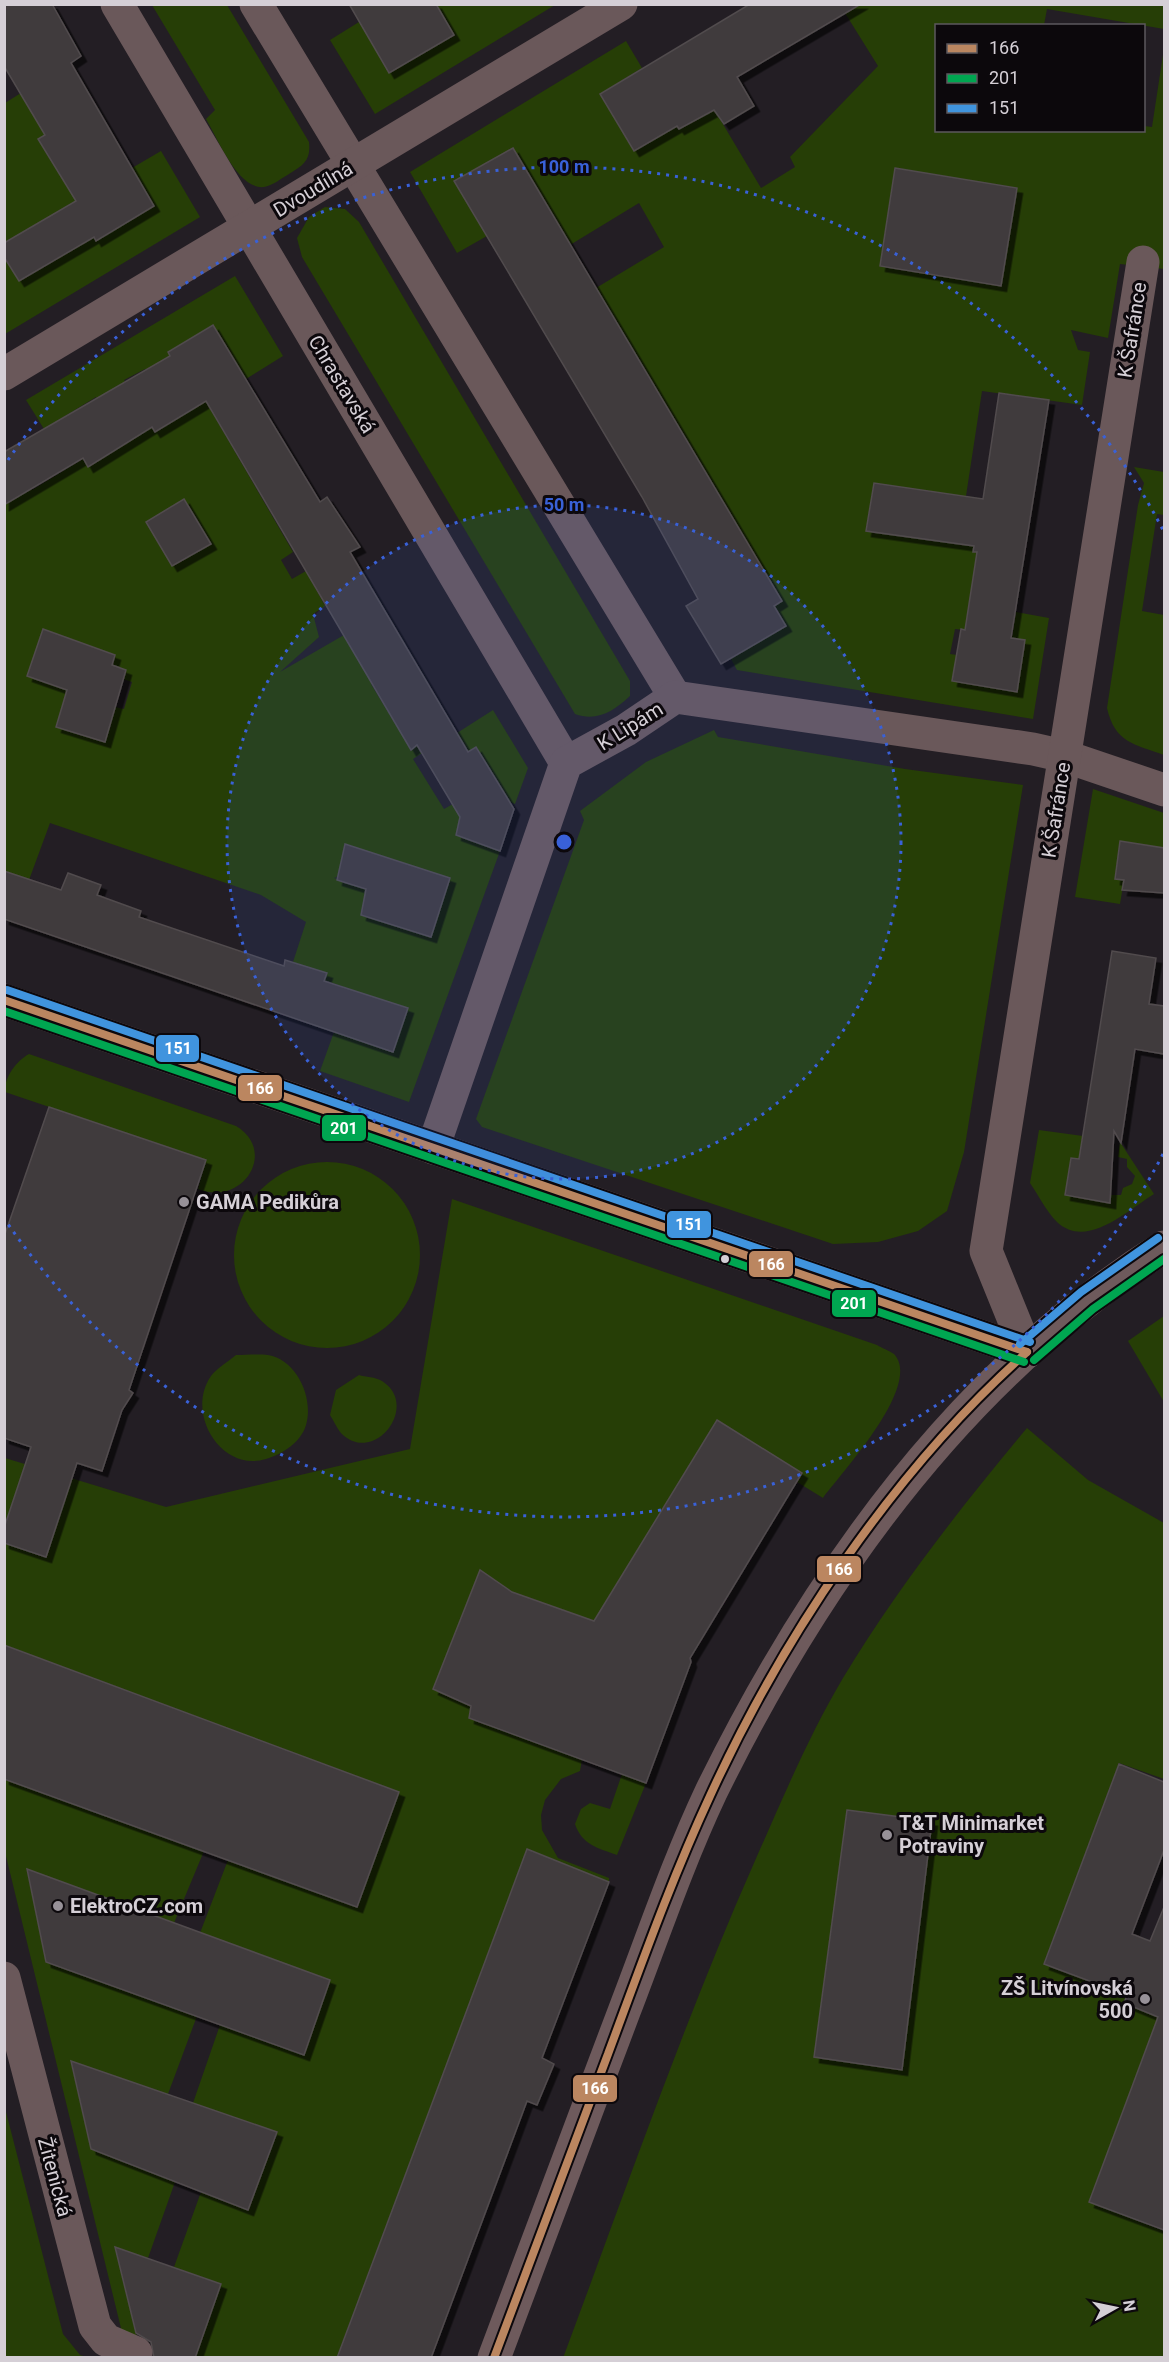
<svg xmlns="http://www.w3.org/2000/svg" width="1169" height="2362" viewBox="0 0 1169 2362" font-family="Roboto,sans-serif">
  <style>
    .green { fill: #263e06; fill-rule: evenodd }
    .building { fill: #403b3e; stroke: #514b4d; stroke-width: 1.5; filter: url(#shadow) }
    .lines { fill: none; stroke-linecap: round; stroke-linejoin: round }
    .street { stroke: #6a585a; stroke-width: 33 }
    .secondary { stroke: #6e5a5c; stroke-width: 33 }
    .bus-1-casing { stroke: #0c080c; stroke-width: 12 }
    .bus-2-casing { stroke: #0c080c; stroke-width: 12 }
    .bus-3-casing { stroke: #0c080c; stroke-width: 12 }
    .bus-1 { stroke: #bb8660; stroke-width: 8 }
    .bus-2 { stroke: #00a651; stroke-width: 8 }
    .bus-3 { stroke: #4094de; stroke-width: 8 }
    .ring { fill: none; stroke: #3961d8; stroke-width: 3; stroke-dasharray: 3 6 }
    .poi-dot { fill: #979198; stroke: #0c080c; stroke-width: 2 }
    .bus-dot { fill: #d5cfd6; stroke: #0c080c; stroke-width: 2 }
    .labels { text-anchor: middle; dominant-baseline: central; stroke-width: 6; stroke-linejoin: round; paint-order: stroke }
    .street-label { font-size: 20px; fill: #d5cfd6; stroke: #0c080c }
    .poi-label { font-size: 20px; font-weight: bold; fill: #d5cfd6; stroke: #0c080c; text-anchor: start }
    .centre { fill: #3961d8; stroke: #0c080c; stroke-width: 3 }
    .ring-label { font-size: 18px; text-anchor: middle; font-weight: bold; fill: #3961d8; stroke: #0c080c; stroke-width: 6; stroke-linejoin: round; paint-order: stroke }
    .line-badge { stroke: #0c080c; stroke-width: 2 }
    .badge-label { font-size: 16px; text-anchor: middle; font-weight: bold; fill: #fff }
  </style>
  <defs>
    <filter id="shadow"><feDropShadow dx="5.5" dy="5.5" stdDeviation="0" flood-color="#0009"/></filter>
  </defs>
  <rect width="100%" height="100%" fill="#231e24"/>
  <g class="green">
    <path d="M152,5H227L309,142C311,160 304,165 289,174C282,178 272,186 264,187C238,190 218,139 206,119L215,110Z"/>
    <polygon points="436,5 555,5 375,114 330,40 359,22 390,73 454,35"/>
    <path d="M840,5H1164V29L1047,9L1044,25L936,26V130H1144V126L1152,127L1164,48V269L1120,264L1108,338L1071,330L1078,350L1090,352L1082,405L982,391L966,496L983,499L974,551L983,553L965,630L955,629L950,654L957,655L1025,640L1012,638L1016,612L1049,618L1033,719L737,670L731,659L786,626L775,606L782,601L596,288L664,247L639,203L570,245L513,148L455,181L487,236L457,253L410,172L626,41L642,68L600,94L680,129L694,121L685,106L705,94L761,188L795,167L790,157L878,66ZM895,168L1017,189L1001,286L881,266Z"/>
    <polygon points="21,93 91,209 81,216 96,241 132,168 161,151 200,217 5,334 4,257 19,281 40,268 5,243 5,103"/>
    <path d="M325,207L345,209L359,222L630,681V696C614,711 597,722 575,714L302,257L297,238L309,217Z"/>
    <path d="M235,276L283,356L246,379L194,381L293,552L281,560L292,579L306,571L325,606L313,614L319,637L280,672L344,635L377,679L371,684L410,748L417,745L422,753L413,759L444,809L453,804L500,851L409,1102L320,1071L334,1032L393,1052L407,1009L324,980L326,973L293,962L306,922L261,895L50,823L29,880L5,871V505L16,498L27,484L32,490L83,459L88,466L114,426L96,397L44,429L26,400ZM145,369L174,420L156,432L124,380ZM43,629L115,655L113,665L126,670L123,679L132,682L124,709L115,707L56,727L67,690L28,676ZM347,847L450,878L431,937L361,915L375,892L334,878L337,877Z"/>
    <path d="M1134,467L1164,472V515L1157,514L1142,611L1164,615V755C1134,744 1115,743 1107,708L1138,505L1144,483Z"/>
    <polygon points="493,710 528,768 515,804 495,797 496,780 477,748 468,752 457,733"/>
    <polygon points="714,730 718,737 905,769 1023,785 964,1152 947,1211 918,1231 878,1242 833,1244 482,1127 476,1119 584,820 580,811 646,762"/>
    <polygon points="1093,789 1164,813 1164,848 1120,841 1115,879 1124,880 1120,904 1075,897"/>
    <path d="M29,1054L236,1126C278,1151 243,1207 198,1189L206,1160L5,1092C4,1078 16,1061 29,1054Z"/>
    <path d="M1039,1130L1083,1136L1079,1159L1071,1158L1065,1195L1110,1203V1195H1121L1123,1188L1132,1184L1135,1176L1127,1167V1159L1118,1157L1120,1142L1154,1194C1128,1210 1087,1250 1057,1222C1046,1211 1039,1196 1030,1183Z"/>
    <circle cx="327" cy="1255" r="93"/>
    <path d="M452,1199L877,1345C882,1348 890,1351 894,1354C923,1385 842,1472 823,1498L797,1482L802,1473L717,1421L594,1621L512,1592L480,1571L434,1689L471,1706L469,1718L582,1759L580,1771L561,1779L545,1800L541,1815L542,1830L558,1858L609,1878V1882L527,1849L337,2357H195L221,2284L174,2267L201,2192L248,2210L267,2157L193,2103L220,2025L303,2055L330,1980L200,1933L228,1860L357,1907L399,1792L5,1645V1543L46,1558L63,1504L5,1528V1458L166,1507L410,1449Z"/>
    <polygon points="1164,1316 1164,1402 1128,1341"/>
    <path d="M236,1355C246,1355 258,1354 268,1355C297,1360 314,1398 306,1425C301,1442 283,1454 266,1459C221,1473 185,1413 211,1376C217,1368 229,1361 236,1355Z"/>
    <path d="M359,1375C365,1377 376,1377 382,1381C420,1405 376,1464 343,1435C338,1431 334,1421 330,1415L336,1390Z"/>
    <path d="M1027,1428L1088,1480L1164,1523V1779L1119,1763L1044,1963L1126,1996L1124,2003L1161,2009L1089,2202L1164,2231V2357L563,2358C625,2192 683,2024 754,1863C782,1800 808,1737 843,1678C896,1590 961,1507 1027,1428ZM847,1810L932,1821L901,2070L814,2057Z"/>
    <path d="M622,1774L646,1783L617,1855C598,1848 582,1845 575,1824L581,1809L590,1803L610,1809Z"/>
    <polygon points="4,1779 204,1851 174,1923 27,1870 46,1962 197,2016 168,2094 71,2062 91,2149 175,2182 148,2258 115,2248 142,2357 128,2357 5,1852"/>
    <polygon points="5,2108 63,2334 80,2355 87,2357 5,2357"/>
  </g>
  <g class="building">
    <polygon points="4,4 52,4 81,56 71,63 154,206 96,241 94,237 19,281 4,257 4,243 76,201 38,139 45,135 4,66"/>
    <polygon points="349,4 436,4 454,35 389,73"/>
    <polygon points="750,4 861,4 737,77 754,106 724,124 714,110 679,129 677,126 634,151 600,94"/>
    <polygon points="513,148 782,601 774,606 786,626 721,664 686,606 698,599 642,497 454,181"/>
    <polygon points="895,168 1017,188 1001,286 880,266"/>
    <polygon points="213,325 320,502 327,497 360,547 350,552 468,752 476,747 514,809 500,851 456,835 460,817 417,745 411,750 206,401 155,432 152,427 88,467 83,458 4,505 4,452 170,356 168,352"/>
    <polygon points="999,393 1049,400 1011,638 1025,640 1017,692 952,681 961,629 965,630 977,552 973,552 974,546 866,531 874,483 983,499"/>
    <polygon points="184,499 211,544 172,566 146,522"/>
    <polygon points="43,629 115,655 112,665 126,670 105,742 56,727 67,690 27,676"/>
    <polygon points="1120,841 1164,848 1164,893 1122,890 1124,880 1115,879"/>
    <polygon points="345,844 450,878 431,937 361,915 366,889 337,880"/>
    <polygon points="4,871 61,890 68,873 101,885 97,895 141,911 139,917 284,966 285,960 327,973 324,981 408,1008 393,1052 4,919"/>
    <polygon points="1112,951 1156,958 1149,1004 1164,1006 1164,1054 1135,1049 1121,1143 1114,1131 1110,1203 1065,1195 1071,1158 1079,1159"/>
    <polygon points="49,1107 206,1160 129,1390 133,1393 122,1410 102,1471 77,1463 46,1557 4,1543 4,1528 31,1447 4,1438 4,1237"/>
    <polygon points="717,1420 802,1473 690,1658 691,1662 646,1783 469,1718 471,1706 433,1689 480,1570 512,1592 594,1621"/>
    <polygon points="4,1645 399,1792 357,1907 4,1779"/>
    <polygon points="1119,1764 1164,1782 1164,1850 1132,1934 1150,1941 1164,1907 1164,2230 1089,2202 1158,2017 1124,2003 1127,1995 1044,1964"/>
    <polygon points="847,1810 932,1821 902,2070 814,2057"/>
    <polygon points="527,1849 609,1882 542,2058 554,2064 537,2105 527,2101 431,2358 337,2358"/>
    <polygon points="27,1869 330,1980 304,2055 46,1962"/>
    <polygon points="71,2061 277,2132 248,2210 91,2149"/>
    <polygon points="115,2247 221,2284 195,2358 154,2358 151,2342 136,2333"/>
  </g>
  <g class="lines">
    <g class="street">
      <polyline points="117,4 566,763"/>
      <polyline points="256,4 675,697"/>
      <polyline points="4,374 621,4"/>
      <polyline points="433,1148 566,763 626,730 675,697 1033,749 1064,756 1164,790"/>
      <polyline points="1027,1352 986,1251 1143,262"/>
      <polyline points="4,1978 95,2326 106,2340 136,2353"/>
    </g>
    <g class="secondary">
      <polyline points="4,1000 1027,1352"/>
      <path d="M494,2358C538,2241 581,2125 625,2009C653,1936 678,1862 711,1792C816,1578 960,1375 1164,1247"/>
    </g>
    <defs>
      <g id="bus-1">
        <polyline points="4,1000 1027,1352"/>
        <path d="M494,2358C532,2256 570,2155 608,2054C640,1968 671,1880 710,1796C783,1636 895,1469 1027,1352"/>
      </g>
      <g id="bus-2">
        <polyline points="4,1011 1024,1362"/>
        <polyline points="1034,1360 1093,1309 1164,1259"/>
      </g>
      <g id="bus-3">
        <polyline points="7,990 1030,1342"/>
        <polyline points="1020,1344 1081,1292 1158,1238"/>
      </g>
    </defs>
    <use href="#bus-1" class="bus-1-casing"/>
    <use href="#bus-2" class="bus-2-casing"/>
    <use href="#bus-3" class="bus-3-casing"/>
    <use href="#bus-1" class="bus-1"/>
    <use href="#bus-2" class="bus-2"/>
    <use href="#bus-3" class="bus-3"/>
  </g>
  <circle cx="564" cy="842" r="337" fill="#3961d8" fill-opacity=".12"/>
  <g class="ring">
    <circle cx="564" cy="842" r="337"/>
    <path d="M1163 1154A675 675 0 0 1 8 1224M8 460A675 675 0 0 1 1163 530"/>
  </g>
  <g class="poi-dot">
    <circle cx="184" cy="1202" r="6"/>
    <circle cx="887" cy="1835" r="6"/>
    <circle cx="58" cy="1906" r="6"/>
    <circle cx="1145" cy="1999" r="6"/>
  </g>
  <circle class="bus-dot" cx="725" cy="1259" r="5"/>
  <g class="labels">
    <g class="street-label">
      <text transform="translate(313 189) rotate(-31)">Dvoudílná</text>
      <text transform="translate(1132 330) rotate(-81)">K Šafránce</text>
      <text transform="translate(342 384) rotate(59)">Chrastavská</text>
      <text transform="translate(630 726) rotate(-32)">K Lipám</text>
      <text transform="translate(1056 810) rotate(-81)">K Šafránce</text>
      <text transform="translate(55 2177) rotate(75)">Žitenická</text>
    </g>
    <g class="poi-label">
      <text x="196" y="1202">GAMA Pedikůra</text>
      <text x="899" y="1823">T&amp;T Minimarket<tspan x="899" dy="23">Potraviny</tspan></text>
      <text x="70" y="1906">ElektroCZ.com</text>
      <text x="1133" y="1988" text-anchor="end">ZŠ Litvínovská<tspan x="1133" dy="23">500</tspan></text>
    </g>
  </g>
  <circle cx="564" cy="842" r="9" class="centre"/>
  <g class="ring-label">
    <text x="564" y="173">100 m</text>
    <text x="564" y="511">50 m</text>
  </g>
  <g class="line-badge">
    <rect x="155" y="1034" width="45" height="29" rx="6" fill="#4094de"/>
    <rect x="237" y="1074" width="46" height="28" rx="6" fill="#bb8660"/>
    <rect x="321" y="1114" width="46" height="28" rx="6" fill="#00a651"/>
    <rect x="666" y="1210" width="46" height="29" rx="6" fill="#4094de"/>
    <rect x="748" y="1250" width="46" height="28" rx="6" fill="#bb8660"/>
    <rect x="831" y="1289" width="46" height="29" rx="6" fill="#00a651"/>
    <rect x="816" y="1555" width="46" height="28" rx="6" fill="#bb8660"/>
    <rect x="572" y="2074" width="46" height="29" rx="6" fill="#bb8660"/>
  </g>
  <g class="badge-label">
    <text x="178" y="1054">151</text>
    <text x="260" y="1094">166</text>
    <text x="344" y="1134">201</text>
    <text x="689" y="1230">151</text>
    <text x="771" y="1270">166</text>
    <text x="854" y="1309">201</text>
    <text x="839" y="1575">166</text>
    <text x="595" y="2094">166</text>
  </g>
  <rect width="1169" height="2362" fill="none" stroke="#d5cfd6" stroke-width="12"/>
  <rect x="935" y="24" width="210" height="108" fill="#0c080c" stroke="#5c585d" stroke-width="1.5"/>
  <rect x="947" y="44" width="30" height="9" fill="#bb8660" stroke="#5c585d" stroke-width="1.5"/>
  <text x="989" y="54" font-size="18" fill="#d5cfd6">166</text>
  <rect x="947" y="74" width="30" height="9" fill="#00a651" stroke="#5c585d" stroke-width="1.5"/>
  <text x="989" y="84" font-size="18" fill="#d5cfd6">201</text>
  <rect x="947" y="104" width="30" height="9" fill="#4094de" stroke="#5c585d" stroke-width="1.5"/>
  <text x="989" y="114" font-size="18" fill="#d5cfd6">151</text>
  <g transform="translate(1115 2308) rotate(81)" stroke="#0c080c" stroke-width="4.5" paint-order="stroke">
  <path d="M0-4.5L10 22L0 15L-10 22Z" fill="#d5cfd6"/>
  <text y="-9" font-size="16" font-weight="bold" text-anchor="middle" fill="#d5cfd6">N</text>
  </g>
</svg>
